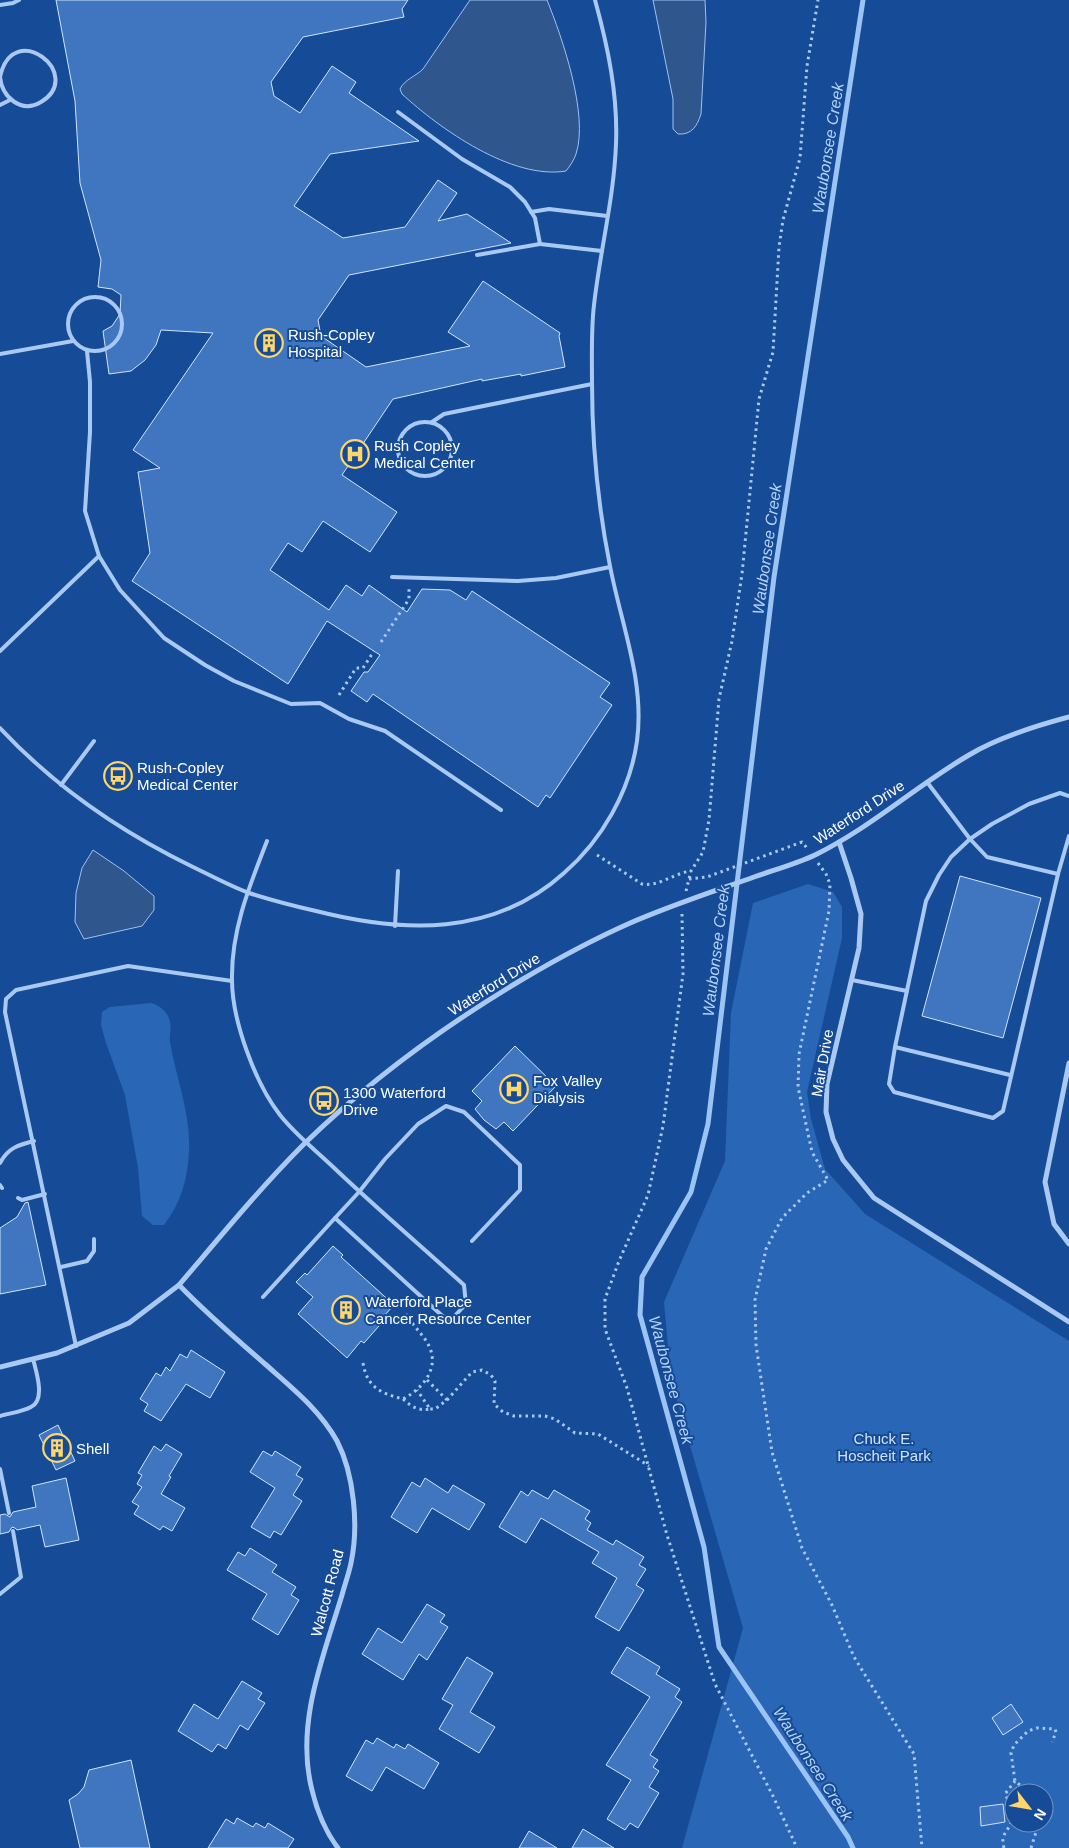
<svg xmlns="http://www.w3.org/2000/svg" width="1069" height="1848" viewBox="0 0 1069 1848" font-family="Helvetica,sans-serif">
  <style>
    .green { fill: #2a66b6; fill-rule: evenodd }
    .water { fill: #2f578e; stroke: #9bc3f4 }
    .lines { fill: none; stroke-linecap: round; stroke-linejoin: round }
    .stream { stroke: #9bc3f4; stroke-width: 5 }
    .building { fill: #3f76bf; stroke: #d0e3fc }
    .path { stroke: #a9c9f2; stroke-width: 3; stroke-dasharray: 2.5 4; stroke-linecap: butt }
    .service { stroke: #a9c9f2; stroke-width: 4 }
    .minor { stroke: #a9c9f2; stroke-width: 5 }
    .labels { text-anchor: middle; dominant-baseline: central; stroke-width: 4; stroke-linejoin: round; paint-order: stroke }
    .poi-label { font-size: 15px; fill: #fff; stroke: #164c97; text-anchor: start }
    .street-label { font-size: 15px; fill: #fff; stroke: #164c97 }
    .park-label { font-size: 15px; fill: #d0e3fc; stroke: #164c97 }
    .water-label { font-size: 16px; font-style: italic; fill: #b5d3f8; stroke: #164c97 }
  </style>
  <rect width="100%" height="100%" fill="#164c97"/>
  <g class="green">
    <path d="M808,884L833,892L842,907V938L807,1092L811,1119L825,1169L865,1214L1069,1341V1848H682L743,1628L671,1380L664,1302L725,1161L731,1013L753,903ZM1014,1793H1044V1823H1014Z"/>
    <path d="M151,1003C158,1005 164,1009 168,1016C173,1026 169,1033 170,1042C176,1078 191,1114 189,1151C188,1178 181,1203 164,1225H153L142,1216L138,1168L125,1095L106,1043L101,1025L102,1012L110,1007Z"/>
  </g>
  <g class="water">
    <path d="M470,0H547C562,37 589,115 576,154C574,160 570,166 566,171C512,180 440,129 402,94L400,89C404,80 416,76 423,69Z"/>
    <path d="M653,0H705L706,22L701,114C697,126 692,135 678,134L673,129V99Z"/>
    <polygon points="93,850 124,871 154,896 154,910 142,926 84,939 75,922 76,893 82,868"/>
  </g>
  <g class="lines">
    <polyline class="stream" points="853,1848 848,1837 719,1647 704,1547 640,1315 642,1277 691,1192 708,1124 774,577 863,0"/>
  </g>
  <g class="building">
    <polygon points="56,0 408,0 402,9 404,17 303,37 271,82 274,96 300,113 332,66 356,82 349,93 419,141 330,154 294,206 343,238 405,227 438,180 457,193 438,221 467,214 511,243 349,275 318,320 321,336 366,367 470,346 448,332 483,281 560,333 559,336 565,367 521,376 521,374 482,381 482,379 393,399 342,475 397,512 370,552 323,521 302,552 288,543 270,570 329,610 346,585 362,596 369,585 407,612 422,589 450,590 466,600 472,591 610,683 600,697 612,705 550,798 546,795 538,807 373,694 367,702 351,691 364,672 368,672 380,655 327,621 288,684 132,581 150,553 138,472 160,468 133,450 213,333 161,330 156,345 145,360 131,371 109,374 103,331 112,326 120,314 121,295 112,289 98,287 101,260 80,183 75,101"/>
    <polygon points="960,876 1041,898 1003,1038 922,1016"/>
    <polygon points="515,1046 556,1086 513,1131 504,1122 496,1129 484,1120 475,1109 482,1101 472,1091"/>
    <polygon points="28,1202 46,1285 0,1294 0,1228 17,1217 25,1203"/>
    <polygon points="333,1246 343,1255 341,1257 394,1305 383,1317 386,1318 364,1343 361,1341 347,1358 298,1314 313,1297 296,1282 305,1273 307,1275"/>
    <polygon points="191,1350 225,1372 210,1398 186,1384 161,1421 144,1411 148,1404 140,1399 156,1373 161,1376 166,1367 170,1371 180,1354 187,1358"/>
    <polygon points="58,1425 75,1461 56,1470 39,1435"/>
    <polygon points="166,1444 182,1454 169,1476 171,1477 161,1494 185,1508 172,1531 163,1526 160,1530 134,1514 139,1506 132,1502 142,1487 137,1484 142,1475 138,1473 154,1446 161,1451"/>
    <polygon points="263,1451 272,1456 275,1451 301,1467 296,1475 303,1479 293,1495 302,1501 281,1535 274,1531 270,1538 251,1527 275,1488 250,1472"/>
    <polygon points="66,1478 79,1540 45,1547 40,1525 17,1530 15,1528 12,1527 9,1532 0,1534 0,1515 5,1514 10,1517 13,1512 36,1507 32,1486"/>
    <polygon points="425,1478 448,1493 453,1485 485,1504 469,1530 432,1508 417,1533 391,1517 412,1482 420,1487"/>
    <polygon points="532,1490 548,1499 554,1490 590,1511 585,1519 591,1523 587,1530 613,1545 616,1540 644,1557 639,1565 646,1569 636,1585 644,1590 619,1631 595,1617 617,1578 592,1563 599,1552 541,1518 526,1543 499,1527 521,1491 528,1496"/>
    <polygon points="250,1548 277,1565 272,1572 296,1587 291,1595 299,1600 278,1635 252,1619 267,1594 227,1570 238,1552 245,1556"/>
    <polygon points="427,1604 445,1615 440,1622 448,1627 427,1660 419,1654 403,1680 362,1654 378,1628 402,1643"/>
    <polygon points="627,1647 660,1667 656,1674 680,1689 675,1697 682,1702 650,1755 658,1760 653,1767 659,1771 649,1787 659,1793 638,1828 630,1823 625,1830 607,1819 631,1780 606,1765 650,1697 611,1673"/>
    <polygon points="467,1657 493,1673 470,1712 495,1727 479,1753 439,1729 453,1705 442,1699"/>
    <polygon points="242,1681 262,1693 258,1699 265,1703 248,1730 240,1725 226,1749 218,1744 212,1752 178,1731 194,1704 218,1719"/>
    <polygon points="1011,1704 1023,1722 1003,1735 992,1718"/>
    <polygon points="377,1738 394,1748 396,1744 405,1749 408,1744 439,1763 424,1789 386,1767 372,1791 346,1776 366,1740 373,1744"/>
    <polygon points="131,1760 150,1848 80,1848 69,1800 78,1794 84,1787 89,1770"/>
    <polygon points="1003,1804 1005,1822 981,1826 980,1807"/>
    <polygon points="237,1818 253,1827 256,1823 265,1828 268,1823 294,1839 288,1848 208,1848 226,1819 234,1824"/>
    <polygon points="583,1829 614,1848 572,1848"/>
    <polygon points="529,1831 557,1848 519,1848"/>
  </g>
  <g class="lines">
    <g class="path">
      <polyline points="381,642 409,599 409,586"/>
      <polyline points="339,695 356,668 363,668 374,651"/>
      <path d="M597,855L642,884C659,887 674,873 691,871"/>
      <polyline points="818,863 826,874 830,884 829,911 799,1054 798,1087 812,1152 828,1180 807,1193 782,1218 766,1249 755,1300 756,1345 772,1452 802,1548 832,1605 854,1657 914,1754 922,1848"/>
      <polyline points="689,879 707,877 802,842 807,848"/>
      <polyline points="686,891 691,871 703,852 709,820 719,699 732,641 742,574 759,399 773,352 779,247 783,220 800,158 807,66 818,0"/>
      <polyline points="682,914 683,974 663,1126 648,1195 619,1261 605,1299 605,1329 627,1388 667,1535 715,1684 773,1796 797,1848"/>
      <path d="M363,1363C367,1387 380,1393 403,1399C422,1389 440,1369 429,1346C423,1334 413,1326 406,1314"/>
      <polyline points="427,1380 447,1400 435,1409 430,1409"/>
      <path d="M403,1399C412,1407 418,1411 430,1409L417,1390"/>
      <polyline points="447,1400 472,1372 482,1370 491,1375 495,1381 494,1404 503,1412 514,1416 545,1416 555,1419 575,1433 598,1434 649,1466"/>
      <polyline points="1030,1793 1015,1781 1011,1753 1014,1745 1028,1731 1037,1728 1055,1729 1056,1732 1052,1742"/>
      <polyline points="1044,1796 1050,1795"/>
      <path d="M1004,1848C1000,1833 1008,1833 1011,1822C1013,1811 1010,1803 1005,1794L1015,1781"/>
      <polyline points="1031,1848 1036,1832 1035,1823"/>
    </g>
    <g class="service">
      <polyline points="0,5 13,3 19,0"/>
      <path d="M0,77C13,17 86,75 41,102C21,114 2,97 0,77"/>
      <polyline points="0,105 10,100"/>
      <polyline points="398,112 462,159 510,187 525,202 535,218 540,244 602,251"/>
      <polyline points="531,212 549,209 607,216"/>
      <polyline points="477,255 540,244"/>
      <circle cx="95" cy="324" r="27"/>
      <polyline points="87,351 90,382 90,432 85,511 99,556 120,590 164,638 205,665 234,681 291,704 320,703 349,719 385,731 501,810"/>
      <polyline points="0,354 73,341"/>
      <circle cx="425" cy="449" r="27"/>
      <polyline points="432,422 444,414 592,384"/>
      <polyline points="392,577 518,581 556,578 610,567"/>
      <polyline points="0,651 99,556"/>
      <path d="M0,728C55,787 121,832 193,867C212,876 230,886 249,893C271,900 294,906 316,911C403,933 493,937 564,873C602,840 630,791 637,741C645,681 621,624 610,566C598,506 592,443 592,382C592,357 591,330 594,305C600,251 614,198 616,144C618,95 608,47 595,0"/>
      <polyline points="927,782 970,839 987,857 1058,874"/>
      <polyline points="61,785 94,741"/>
      <polyline points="1069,796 1060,793 1029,804 992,824 970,839 951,857 939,875 926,901 895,1047 889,1084 894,1092 993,1118 1003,1111 1058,874 1069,836"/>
      <polyline points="395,926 398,871"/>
      <polyline points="852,980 907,991"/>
      <polyline points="895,1047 1010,1075"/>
      <path d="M0,1163C8,1148 18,1145 34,1141"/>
      <polyline points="0,1185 2,1188"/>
      <polyline points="18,1198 22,1200 45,1194"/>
      <polyline points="335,1218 359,1192 385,1159 418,1124 446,1106 464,1112 520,1165 520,1190 472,1241"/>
      <polyline points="61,1267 87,1261 94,1251 94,1239"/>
      <path d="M263,1297L335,1218L449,1322L466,1304L464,1285C420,1245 374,1206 331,1165C314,1149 295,1134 280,1115C255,1083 232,1020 232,980C231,931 249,887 267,841"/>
      <polyline points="76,1346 5,1012 6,999 16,990 128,966 232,981"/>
      <path d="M0,1416C10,1413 22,1412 31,1407C46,1400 36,1371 33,1359"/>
      <polyline points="0,1469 9,1513"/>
      <polyline points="0,1594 21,1577 13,1531"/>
    </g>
    <g class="minor">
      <polyline points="839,842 851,878 861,914 859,948 827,1084 826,1112 833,1139 843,1160 874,1198 1069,1322"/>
      <polyline points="1069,1063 1045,1182 1054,1224 1069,1244"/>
      <path d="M179,1285C206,1313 235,1338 265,1364C291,1387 320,1410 337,1441C354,1474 359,1526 351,1563C349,1573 345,1584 342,1595C323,1658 295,1724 312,1790C317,1811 325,1831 338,1848"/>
      <path d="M0,1367L57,1353L129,1323L179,1285C220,1237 260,1188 304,1144C370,1080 444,1026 523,979C557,959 592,940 628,924C669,906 712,892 754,877C774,870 796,864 815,855C870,828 916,786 969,755C999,737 1035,726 1069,717"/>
    </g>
  </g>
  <defs>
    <symbol id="building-ring" viewBox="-11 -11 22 22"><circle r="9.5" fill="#164c97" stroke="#ffd66a" stroke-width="1.5"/><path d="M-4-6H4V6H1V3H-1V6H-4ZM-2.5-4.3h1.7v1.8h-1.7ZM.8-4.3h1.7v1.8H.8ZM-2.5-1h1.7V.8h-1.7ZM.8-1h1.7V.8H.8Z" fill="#ffd66a"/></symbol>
    <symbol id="hospital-ring" viewBox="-11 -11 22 22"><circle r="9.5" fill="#164c97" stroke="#ffd66a" stroke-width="1.5"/><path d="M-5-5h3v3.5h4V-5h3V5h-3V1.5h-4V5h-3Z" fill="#ffd66a"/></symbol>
    <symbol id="bus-ring" viewBox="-11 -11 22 22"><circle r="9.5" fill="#164c97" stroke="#ffd66a" stroke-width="1.5"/><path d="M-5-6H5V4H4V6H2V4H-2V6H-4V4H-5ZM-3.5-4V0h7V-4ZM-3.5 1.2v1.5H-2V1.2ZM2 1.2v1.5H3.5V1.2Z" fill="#ffd66a"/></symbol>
  </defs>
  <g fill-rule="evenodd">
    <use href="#building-ring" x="253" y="327" width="32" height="32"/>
    <use href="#hospital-ring" x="339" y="438" width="32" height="32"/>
    <use href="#bus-ring" x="102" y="760" width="32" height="32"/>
    <use href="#hospital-ring" x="498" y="1073" width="32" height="32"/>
    <use href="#bus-ring" x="308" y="1085" width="32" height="32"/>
    <use href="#building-ring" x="330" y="1294" width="32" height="32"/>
    <use href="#building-ring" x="41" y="1432" width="32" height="32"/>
  </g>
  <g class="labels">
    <g class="poi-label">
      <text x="288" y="334">Rush-Copley<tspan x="288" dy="17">Hospital</tspan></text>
      <text x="374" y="445">Rush Copley<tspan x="374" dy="17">Medical Center</tspan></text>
      <text x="137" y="767">Rush-Copley<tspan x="137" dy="17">Medical Center</tspan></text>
      <text x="533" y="1080">Fox Valley<tspan x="533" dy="17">Dialysis</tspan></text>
      <text x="343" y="1092">1300 Waterford<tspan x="343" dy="17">Drive</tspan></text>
      <text x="365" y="1301">Waterford Place<tspan x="365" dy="17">Cancer Resource Center</tspan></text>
      <text x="76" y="1448">Shell</text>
    </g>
    <g class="street-label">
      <text transform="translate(859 812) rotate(-33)">Waterford Drive</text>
      <text transform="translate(494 984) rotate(-32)">Waterford Drive</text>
      <text transform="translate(822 1063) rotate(-80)">Mair Drive</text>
      <text transform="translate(327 1593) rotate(-75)">Walcott Road</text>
    </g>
    <g class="park-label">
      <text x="884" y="1438">Chuck E.<tspan x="884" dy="17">Hoscheit Park</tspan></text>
    </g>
    <g class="water-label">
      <text transform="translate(828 148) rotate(-81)">Waubonsee Creek</text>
      <text transform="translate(767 549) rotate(-82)">Waubonsee Creek</text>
      <text transform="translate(716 951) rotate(-83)">Waubonsee Creek</text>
      <text transform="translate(671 1380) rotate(75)">Waubonsee Creek</text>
      <text transform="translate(813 1764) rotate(57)">Waubonsee Creek</text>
    </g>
  </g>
  <g transform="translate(1029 1808) rotate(121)"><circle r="24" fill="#164c97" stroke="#7394c1"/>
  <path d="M0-4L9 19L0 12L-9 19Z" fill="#ffd66a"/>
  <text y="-8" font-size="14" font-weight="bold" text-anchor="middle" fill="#ffffff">N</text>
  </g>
</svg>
